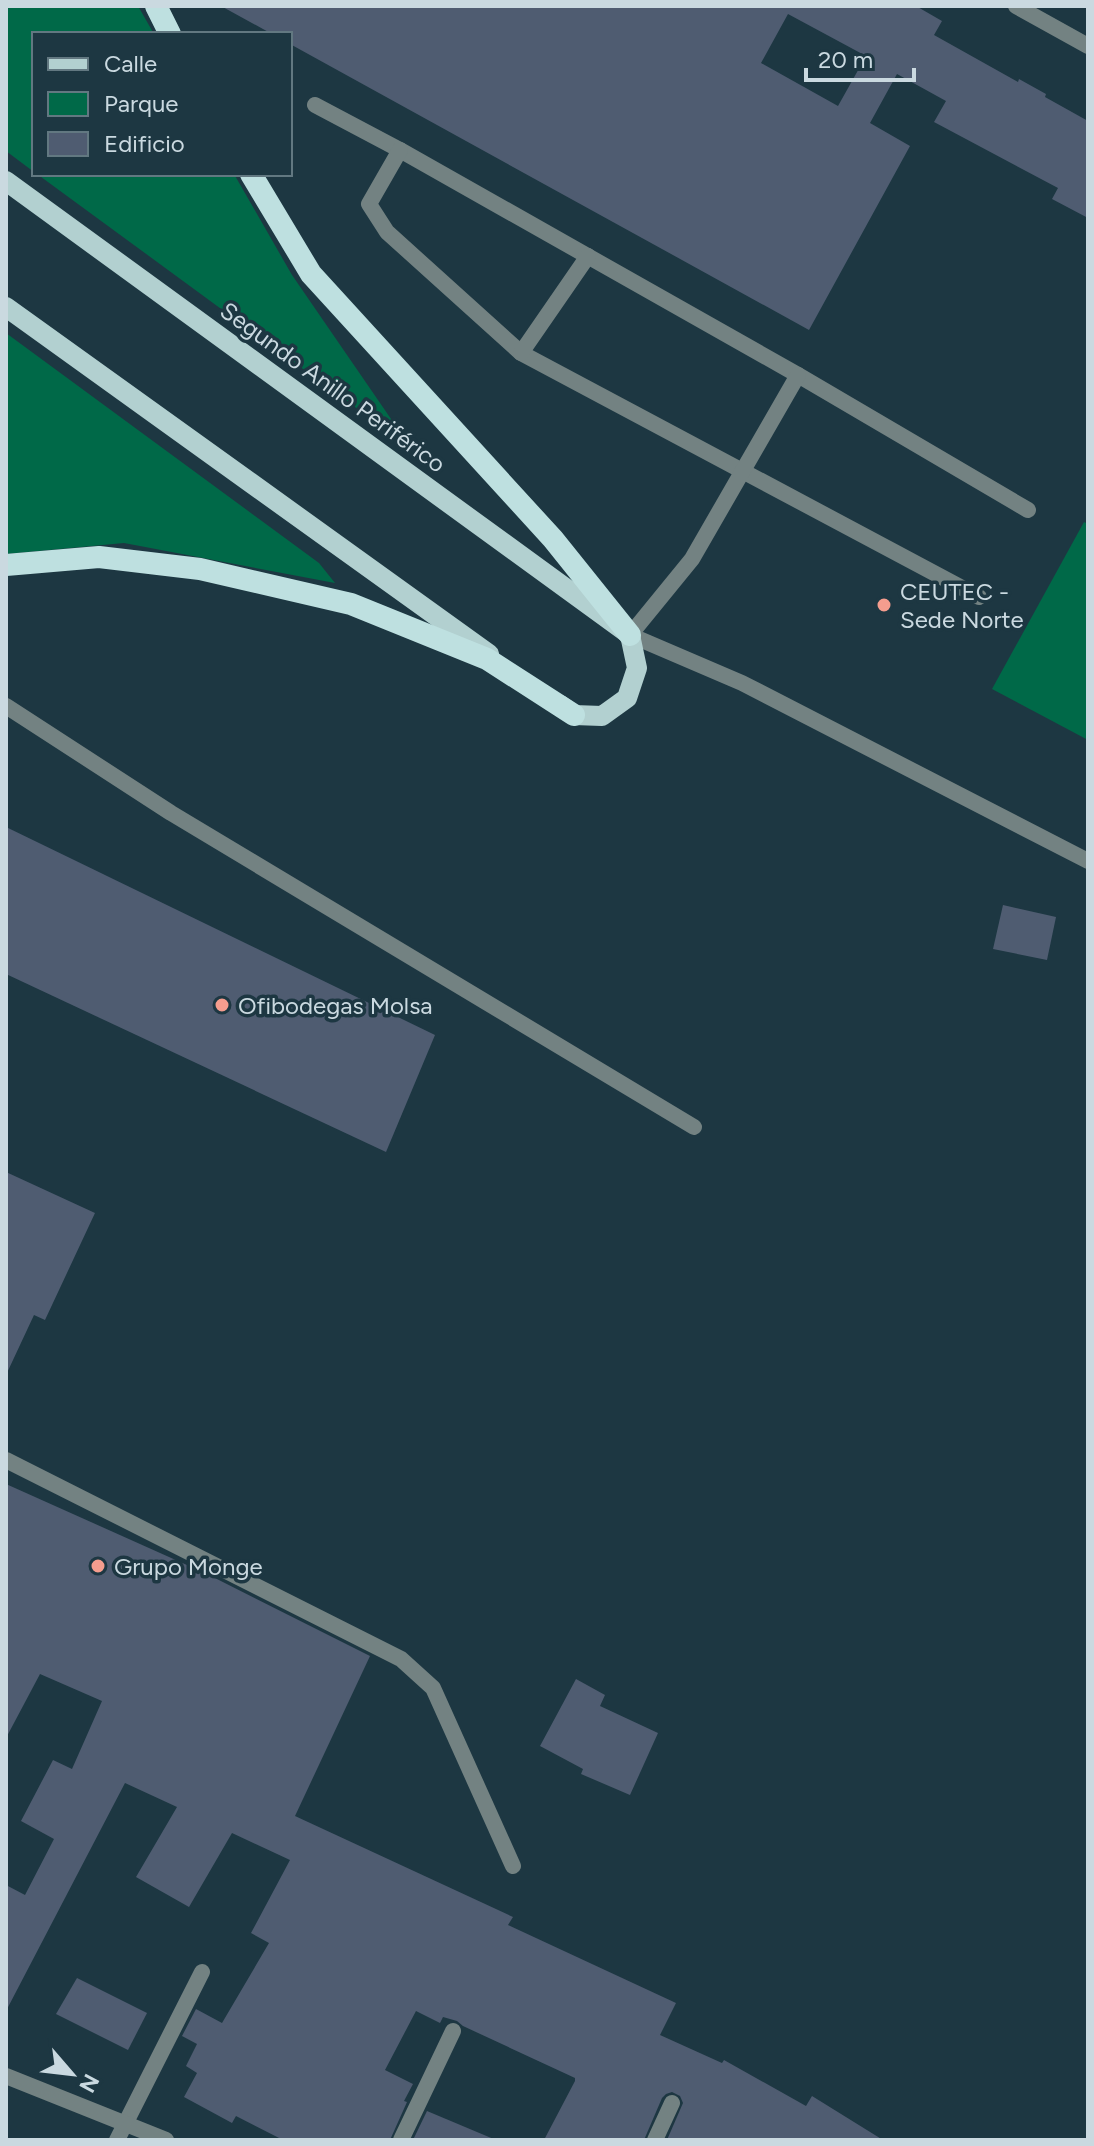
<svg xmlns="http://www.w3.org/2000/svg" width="1094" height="2146" viewBox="0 0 1094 2146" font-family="Figtree,sans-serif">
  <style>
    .green { fill: #006948 }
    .building { fill: #4f5c71; fill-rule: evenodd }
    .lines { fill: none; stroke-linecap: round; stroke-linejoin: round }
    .service { stroke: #738282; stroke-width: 16 }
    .minor { stroke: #738282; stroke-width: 16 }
    .primary { stroke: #b2d0d0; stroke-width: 20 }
    .trunk { stroke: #bee0e0; stroke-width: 22 }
    .poi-dot { fill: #f59d8e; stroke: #1d3742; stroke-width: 3 }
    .labels { text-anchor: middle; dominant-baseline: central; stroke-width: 7; stroke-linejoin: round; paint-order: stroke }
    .street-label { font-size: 24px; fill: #cad9e0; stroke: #1d3742 }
    .poi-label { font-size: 24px; fill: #cad9e0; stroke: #1d3742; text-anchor: start }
  </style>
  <rect width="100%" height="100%" fill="#1d3742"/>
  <g class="green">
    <polygon points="6,6 138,6 154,34 34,34 34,172 6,151"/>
    <polygon points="37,174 234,174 292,275 411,448"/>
    <polygon points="6,333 319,563 335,583 124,543 6,554"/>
    <polygon points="1084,522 1088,524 1088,740 992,689"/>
  </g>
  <g class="building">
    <path d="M221,6H916L942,21L934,35L1018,82L1019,79L1046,94L1045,97L1088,121V218L1052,199L1058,188L934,122L946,101L897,74L870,123L910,146L809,330L290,44V34H272ZM788,14L866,56L838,106L761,63Z"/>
    <polygon points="6,827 435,1035 386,1152 6,974"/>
    <polygon points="1003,905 1056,917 1047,960 993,949"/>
    <polygon points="6,1172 95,1213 45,1320 34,1315 6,1375"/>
    <polygon points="6,1484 207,1574 370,1656 295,1816 513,1917 508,1925 676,2003 660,2035 722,2063 724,2060 806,2106 812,2096 883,2140 667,2140 683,2103 680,2096 672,2092 666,2094 662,2098 644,2140 544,2140 575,2081 575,2078 463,2026 457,2021 443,2017 440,2023 416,2011 385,2070 413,2084 404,2101 407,2102 390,2140 283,2140 236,2116 232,2123 184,2097 197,2073 186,2066 197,2044 182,2036 196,2009 222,2023 269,1943 251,1933 290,1860 232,1833 189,1907 136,1877 177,1807 125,1783 6,2011 6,1885 25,1895 54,1839 21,1821 53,1760 72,1769 102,1701 40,1674 6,1738"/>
    <polygon points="576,1679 605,1695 600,1706 658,1733 630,1795 581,1774 583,1769 540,1746"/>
    <polygon points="77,1978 147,2013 128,2050 56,2014"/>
    <polygon points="427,2111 496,2140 413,2140"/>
  </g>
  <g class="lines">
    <g class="service">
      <polyline points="315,105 400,150 798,375 1028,510"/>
      <polyline points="400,150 369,204 387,232 521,353 979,597"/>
      <polyline points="521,353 588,256"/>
      <polyline points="798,375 692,559 630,635 742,683 1088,861"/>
      <polyline points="6,706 171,813 694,1127"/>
      <polyline points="6,1460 401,1659 433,1688 513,1866"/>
      <polyline points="117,2140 202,1972"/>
      <polyline points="401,2140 453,2031"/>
      <polyline points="655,2140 672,2103"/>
    </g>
    <g class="minor">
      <polyline points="1016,6 1088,46"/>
      <polyline points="6,2076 166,2140"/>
    </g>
    <g class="primary">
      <polyline points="6,181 630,635 637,668 627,698 602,716 574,715 560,705"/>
      <polyline points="6,307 489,654"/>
    </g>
    <g class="trunk">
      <polyline points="156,6 170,34"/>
      <polyline points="251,174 311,274 553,539 630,635"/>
      <polyline points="6,565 99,557 200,569 351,604 487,659 574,715"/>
    </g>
  </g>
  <g class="poi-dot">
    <circle cx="884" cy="605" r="8"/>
    <circle cx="222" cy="1005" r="8"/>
    <circle cx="98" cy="1566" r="8"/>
  </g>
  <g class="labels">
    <g class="street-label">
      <text transform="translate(333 387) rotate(36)">Segundo Anillo Periférico</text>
    </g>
    <g class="poi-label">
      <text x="900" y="591">CEUTEC -<tspan x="900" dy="28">Sede Norte</tspan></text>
      <text x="238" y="1005">Ofibodegas Molsa</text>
      <text x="114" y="1566">Grupo Monge</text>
    </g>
  </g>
  <rect width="1094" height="2146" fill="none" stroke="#cad9e0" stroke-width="16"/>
  <rect x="32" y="32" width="260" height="144" fill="#1d3742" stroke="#627881" stroke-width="2"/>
  <rect x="48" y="58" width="40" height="12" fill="#b2d0d0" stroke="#627881" stroke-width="2"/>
  <text x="104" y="72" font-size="24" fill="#cad9e0">Calle</text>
  <rect x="48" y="92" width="40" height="24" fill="#006948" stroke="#627881" stroke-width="2"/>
  <text x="104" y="112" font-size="24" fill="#cad9e0">Parque</text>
  <rect x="48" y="132" width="40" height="24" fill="#4f5c71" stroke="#627881" stroke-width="2"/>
  <text x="104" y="152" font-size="24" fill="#cad9e0">Edificio</text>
  <g transform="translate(72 2074) rotate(118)" stroke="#1d3742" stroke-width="6" paint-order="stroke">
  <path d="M0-6L14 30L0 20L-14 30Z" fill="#cad9e0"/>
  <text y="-12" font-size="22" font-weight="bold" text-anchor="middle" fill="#cad9e0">N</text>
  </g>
  <path d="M806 68v12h108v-12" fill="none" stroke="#cad9e0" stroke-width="4"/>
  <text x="818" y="68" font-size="24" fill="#cad9e0" stroke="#1d3742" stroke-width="6" paint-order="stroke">20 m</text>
</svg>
